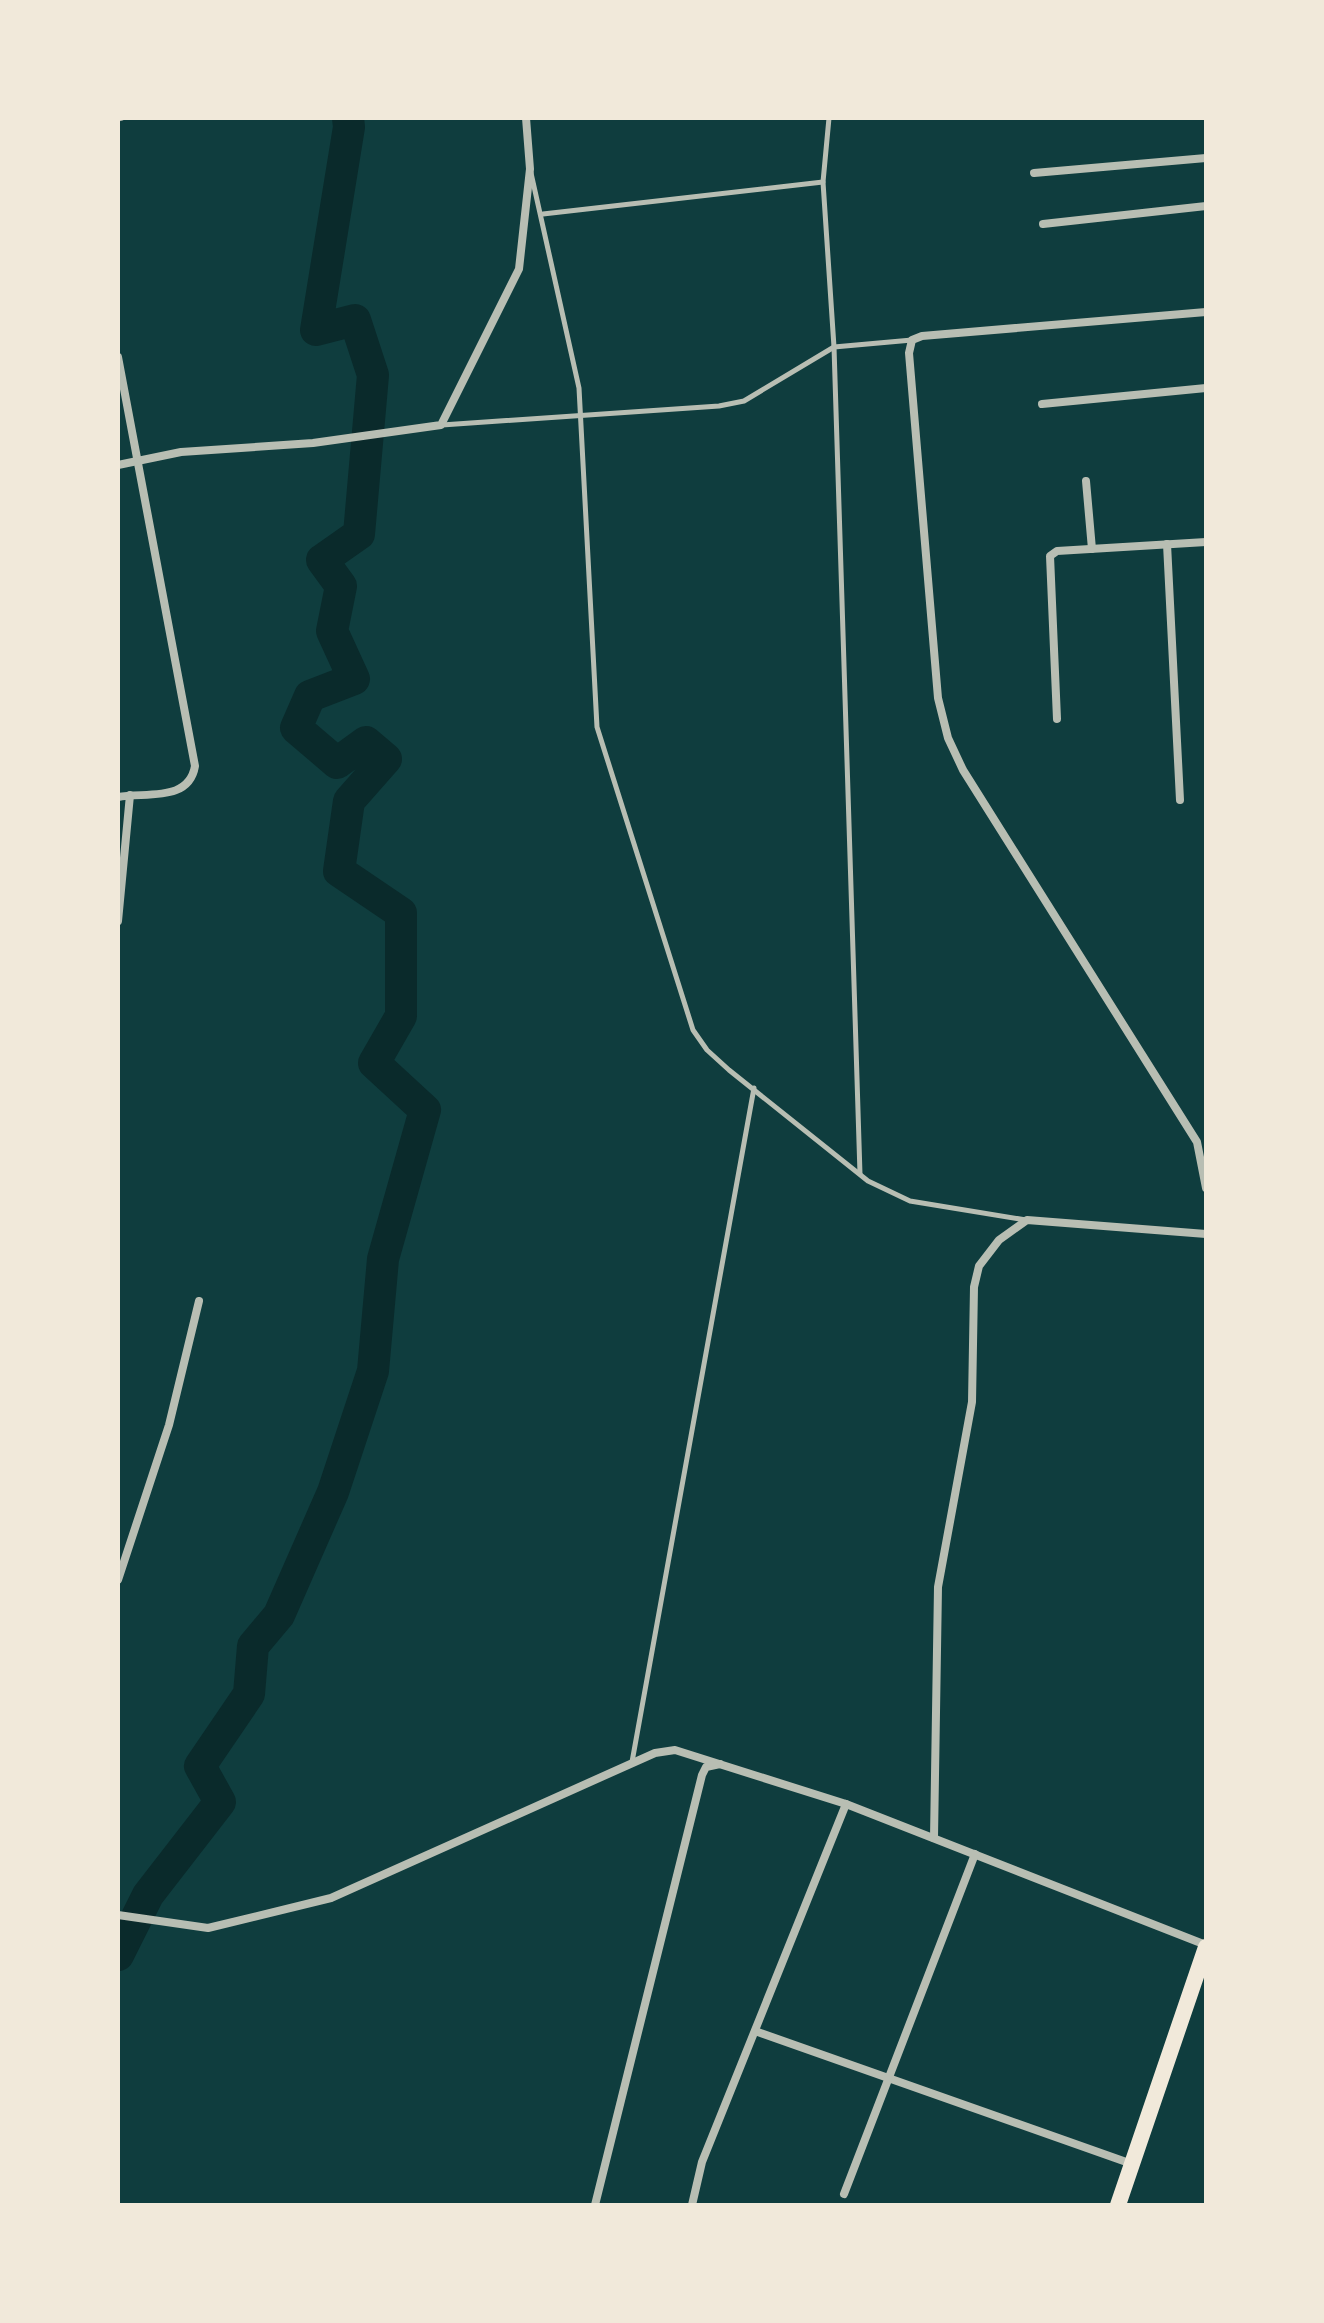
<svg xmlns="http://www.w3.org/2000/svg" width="1324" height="2323" viewBox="0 0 1324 2323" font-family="Rubik,sans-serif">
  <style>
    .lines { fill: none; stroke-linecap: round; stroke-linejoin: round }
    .river { stroke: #0a2a2b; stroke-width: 32 }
    .service { stroke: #b8beb3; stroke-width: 5 }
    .minor { stroke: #b8beb3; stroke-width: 8 }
    .trunk { stroke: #f1e9da; stroke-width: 16 }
  </style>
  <rect width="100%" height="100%" fill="#0f3d3e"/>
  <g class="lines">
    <polyline class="river" points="118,1955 148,1895 220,1802 200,1766 249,1694 253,1646 279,1615 333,1492 373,1371 383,1259 425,1110 374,1063 401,1016 401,913 339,871 349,801 386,759 366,742 337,763 296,728 310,696 354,679 332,631 341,586 322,560 359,534 373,375 355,320 316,330 349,127 348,118"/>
    <g class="service">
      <polyline points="829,118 823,182 834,347 860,1174"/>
      <polyline points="118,119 122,118"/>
      <polyline points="531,173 579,388 597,727 693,1030 707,1050 729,1070 868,1181 910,1201 1026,1220"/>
      <polyline points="543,214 823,182"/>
      <polyline points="442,425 719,406 744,401 834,347 912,340"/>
      <polyline points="632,1762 754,1088"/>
    </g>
    <g class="minor">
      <polyline points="1034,173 1206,158"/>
      <polyline points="1043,224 1206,206"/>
      <polyline points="1206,312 922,336 912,340 909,353 938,698 948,738 963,770 1197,1142 1206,1188"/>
      <path d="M118,357L195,766C189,802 147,792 118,797"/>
      <polyline points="1042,404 1206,388"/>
      <polyline points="118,465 181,452 313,443 441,425 519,269 530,169 526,118"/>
      <polyline points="1086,481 1092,549"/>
      <polyline points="1167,544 1180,800"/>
      <polyline points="1057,719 1050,556 1057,551 1206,542"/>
      <polyline points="118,921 130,795"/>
      <polyline points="118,1580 169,1425 199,1301"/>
      <polyline points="934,1838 938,1587 972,1402 974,1287 979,1266 999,1240 1027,1220 1206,1234"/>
      <polyline points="118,1915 208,1928 331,1898 655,1753 675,1750 846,1804 1206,1945"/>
      <polyline points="755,2031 1132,2164"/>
      <polyline points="844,2194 975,1854"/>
      <polyline points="595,2205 702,1775 706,1767 720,1764"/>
      <polyline points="692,2205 702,2162 846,1804"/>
    </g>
    <polyline class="trunk" points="1118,2205 1206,1947"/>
  </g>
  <rect width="1324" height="2323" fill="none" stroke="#f1e9da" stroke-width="240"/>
</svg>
